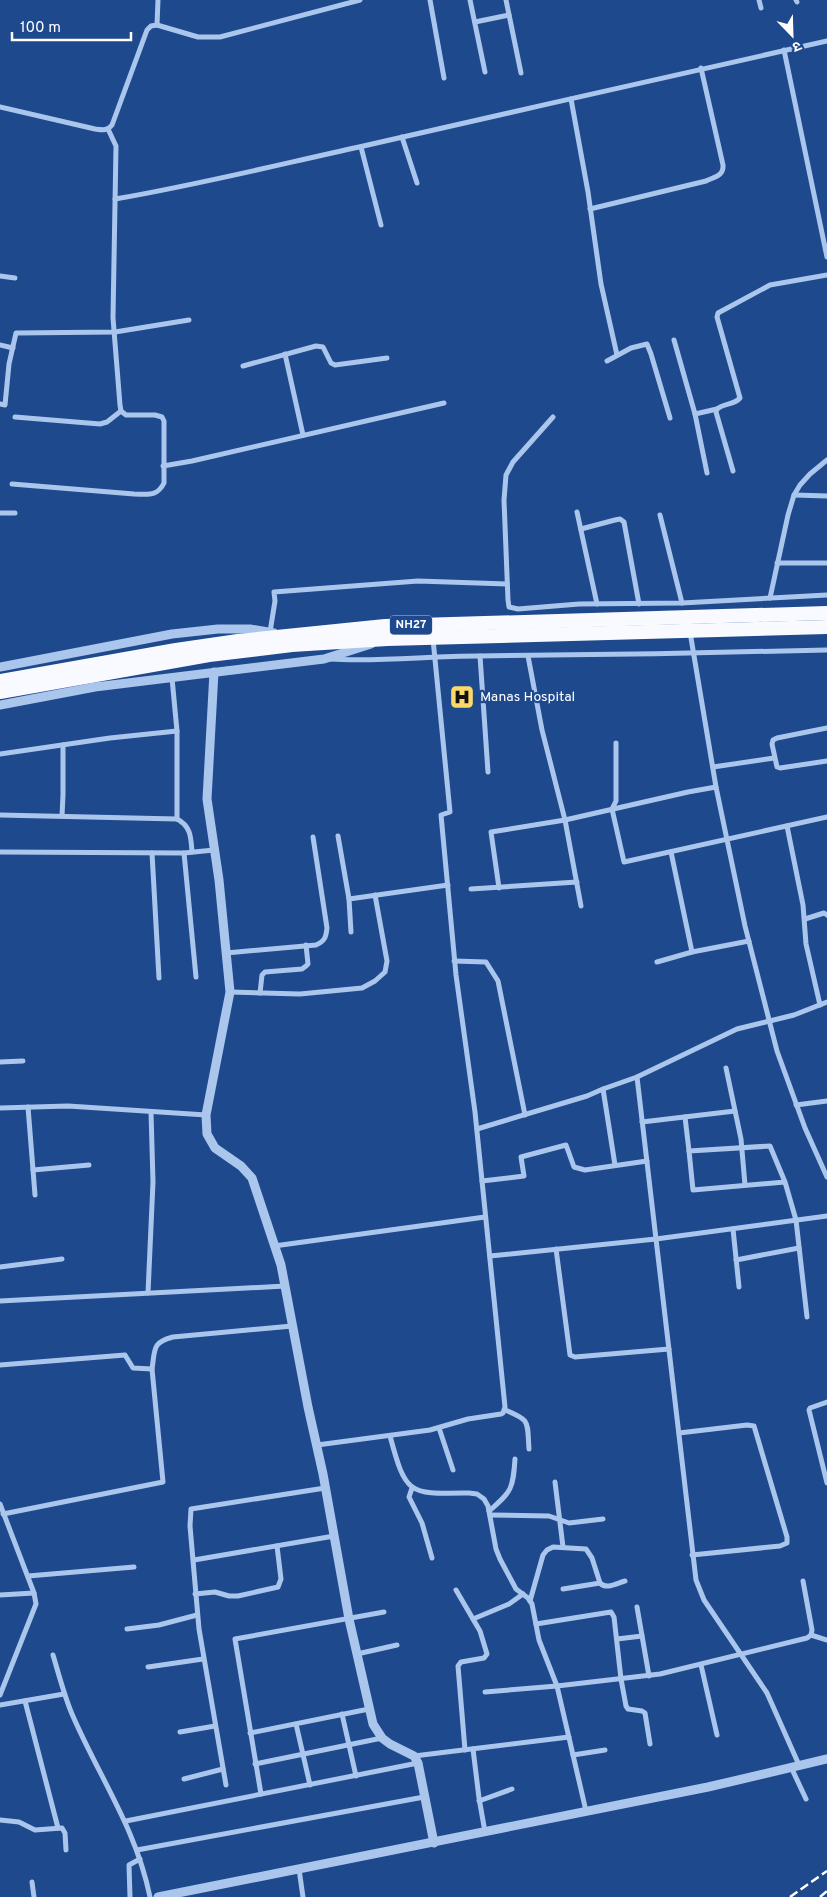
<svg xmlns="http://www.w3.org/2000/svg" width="827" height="1897" viewBox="0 0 827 1897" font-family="Overpass,'Noto Sans Devanagari',sans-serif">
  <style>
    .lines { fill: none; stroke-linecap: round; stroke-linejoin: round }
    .minor { stroke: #abc6ec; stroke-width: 5 }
    .tertiary { stroke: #abc6ec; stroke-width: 9 }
    .trunk { stroke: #f8faff; stroke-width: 14 }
    .rail { stroke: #fff; stroke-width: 2.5; stroke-dasharray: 9 4; stroke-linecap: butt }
    .labels { text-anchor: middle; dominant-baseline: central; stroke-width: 4.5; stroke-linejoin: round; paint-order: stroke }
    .shield { fill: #1e498d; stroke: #bcc8dd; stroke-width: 1 }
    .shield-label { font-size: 12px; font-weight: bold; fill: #fff }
    .poi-label { font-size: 14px; fill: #fff; stroke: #1e498d; text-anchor: start }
  </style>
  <rect width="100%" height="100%" fill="#1e498d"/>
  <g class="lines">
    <g class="minor">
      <polyline points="430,0 444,78"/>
      <polyline points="470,0 485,72"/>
      <polyline points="506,0 521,73"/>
      <polyline points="759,0 761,8"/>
      <polyline points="796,0 797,2"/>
      <polyline points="475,22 509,15"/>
      <polyline points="157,25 158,0"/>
      <polyline points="784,50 827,257"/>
      <polyline points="571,99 588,192 601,284 617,355"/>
      <path d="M0,107L95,129C103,130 107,131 112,125L147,30L151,26L157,25L198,37H220L360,0"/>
      <polyline points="402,137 417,183"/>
      <polyline points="361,147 381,225"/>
      <path d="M115,199C197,185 277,165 359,147C515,112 671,75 827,41"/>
      <path d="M590,209L706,181C714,177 724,176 723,165L701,68"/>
      <polyline points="0,276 15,278"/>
      <polyline points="674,340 695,414 707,473"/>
      <polyline points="0,345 13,348"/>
      <polyline points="285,354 303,435"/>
      <polyline points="607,361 631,348 647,344 651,354 670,418"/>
      <polyline points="243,366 316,346 323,347 331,363 335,365 387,358"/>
      <polyline points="0,404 5,405 9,364 16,333 115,332 189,320"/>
      <polyline points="695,414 717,409"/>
      <polyline points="15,417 100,424 107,422 121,411"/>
      <polyline points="553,417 513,462 506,475 504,500 508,600 509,607 518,609 579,604 682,603 827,595"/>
      <polyline points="163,466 192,461 444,403"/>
      <path d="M733,471L716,412L717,409C724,403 734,405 740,398L717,317L718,313L770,285L827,275"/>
      <path d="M12,484L134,494C148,494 157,497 164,483V421L162,417L155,415H126L121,411L120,405L113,318L116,146L108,129"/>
      <polyline points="794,495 827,496"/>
      <polyline points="577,512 597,604"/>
      <polyline points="0,513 15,513"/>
      <polyline points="660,515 682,603"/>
      <polyline points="581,529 615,520 620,519 624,522 639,604"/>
      <polyline points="777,563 827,563"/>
      <polyline points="770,598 788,515 794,495 800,485 810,474 827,460"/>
      <polyline points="270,632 275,601 274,592 418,581 507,584"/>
      <polyline points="690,632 716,787 745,926 777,1051 805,1128 827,1177"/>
      <polyline points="480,656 488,772"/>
      <polyline points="528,656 542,730 565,820 581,906"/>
      <path d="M330,659C379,662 428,656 478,656C594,655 711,653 827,650"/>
      <polyline points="827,728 777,738 773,740 772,744 777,767 780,768 827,761"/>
      <polyline points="616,743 616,801 612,809 624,862 827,817"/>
      <polyline points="0,754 110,738 177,731"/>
      <polyline points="713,767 774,758"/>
      <polyline points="0,815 177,819 177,731 172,678"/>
      <polyline points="62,816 63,795 63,745"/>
      <path d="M177,819C191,826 191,838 192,852"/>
      <polyline points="787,826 803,905 806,944 820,1005"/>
      <polyline points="338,836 349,899 351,932"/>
      <polyline points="0,852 184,853 214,850"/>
      <polyline points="671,852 692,952"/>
      <polyline points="152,853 159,978"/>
      <polyline points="184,853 196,977"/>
      <polyline points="499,888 491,832 565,820 688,792 716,787"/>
      <polyline points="471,889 577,882"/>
      <polyline points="349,899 448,885"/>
      <polyline points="805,919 824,913 827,915"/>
      <path d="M226,953L316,945C325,941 326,937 327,928L313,837"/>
      <polyline points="454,961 486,962 498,981 525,1115"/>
      <polyline points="657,962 692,952 749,941"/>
      <polyline points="230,992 300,994 362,988 375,981 385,972 387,961 375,895"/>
      <polyline points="260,993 262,975 265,972 302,969 306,966 308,964 306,945"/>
      <polyline points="0,1062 23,1061"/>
      <polyline points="726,1068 741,1139 745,1185"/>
      <polyline points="603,1089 637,1077"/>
      <polyline points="796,1105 827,1101"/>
      <polyline points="28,1107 35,1195"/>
      <polyline points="0,1108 68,1106 206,1115"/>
      <polyline points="685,1117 689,1151"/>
      <polyline points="642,1122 735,1111"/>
      <polyline points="477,1129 587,1096 603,1089 615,1165"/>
      <polyline points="33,1170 89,1165"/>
      <polyline points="482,1181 524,1176 521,1157 566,1145 574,1167 585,1170 647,1161"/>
      <polyline points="785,1182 770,1146 689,1151 693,1190 785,1182 796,1220 807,1317"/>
      <polyline points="733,1229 739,1287"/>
      <polyline points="274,1246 485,1217"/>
      <polyline points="556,1249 570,1355 575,1357 669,1349"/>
      <polyline points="490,1256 656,1239 827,1216"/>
      <polyline points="736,1260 799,1248"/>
      <polyline points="0,1267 62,1259"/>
      <polyline points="148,1293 153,1182 151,1112"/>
      <polyline points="0,1301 285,1286"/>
      <path d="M0,1365L125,1355L133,1368L152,1369C155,1350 152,1342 173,1337L292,1326"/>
      <polyline points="827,1402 810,1408 809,1410 827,1483"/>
      <path d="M505,1410C531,1420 527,1422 529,1449"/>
      <polyline points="439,1428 453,1470"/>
      <polyline points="679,1433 747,1425 754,1426 787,1537 787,1543 780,1546 692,1555"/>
      <path d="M390,1436C406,1496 409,1494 469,1493L477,1494L484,1499L488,1506L496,1549L500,1559L516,1589L528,1598L532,1604L539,1640L557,1686L586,1811"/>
      <polyline points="317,1445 430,1430 468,1419 501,1414 503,1413 505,1407 475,1112 456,975 441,815 450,812 433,639"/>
      <polyline points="555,1482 563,1547"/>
      <polyline points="412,1488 409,1497 422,1523 432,1558"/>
      <polyline points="0,1504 34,1593 36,1604 0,1695"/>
      <path d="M489,1511C512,1491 513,1489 515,1459"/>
      <polyline points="3,1514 163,1482 152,1369"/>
      <polyline points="490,1515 549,1516 569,1523 603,1519"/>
      <polyline points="194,1560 334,1536"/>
      <polyline points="28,1576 134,1567"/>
      <polyline points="563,1589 600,1583"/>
      <polyline points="456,1590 480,1631 487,1654 484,1658 461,1662 458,1666 465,1750"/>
      <polyline points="195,1594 215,1592 229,1596 238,1596 278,1587 281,1579 277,1546"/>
      <polyline points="0,1595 34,1593"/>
      <path d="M530,1601L543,1555L547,1550L553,1547L586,1549L592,1558L600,1583C606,1590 617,1583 625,1581"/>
      <polyline points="637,1607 649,1676"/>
      <polyline points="473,1619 509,1604 523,1594"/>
      <polyline points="536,1624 611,1612 614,1617 621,1679 626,1706 628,1709 642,1711 645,1713 650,1744"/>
      <polyline points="127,1629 159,1625 197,1615"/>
      <polyline points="811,1635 827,1640"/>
      <polyline points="617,1639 642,1636"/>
      <polyline points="357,1654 397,1645"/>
      <path d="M53,1655C59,1675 64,1695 72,1714C99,1777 136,1828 150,1897"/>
      <polyline points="701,1665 717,1735"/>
      <polyline points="148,1667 203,1659"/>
      <polyline points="485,1692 557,1686 660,1674 807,1638 811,1635 812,1630 803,1581"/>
      <polyline points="25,1701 58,1828"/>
      <polyline points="0,1705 64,1694"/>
      <polyline points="342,1714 356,1776"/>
      <polyline points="296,1724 310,1785"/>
      <polyline points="180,1732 215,1726"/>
      <polyline points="250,1733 369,1709"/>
      <polyline points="473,1749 479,1798 485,1832"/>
      <polyline points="573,1755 605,1750"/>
      <polyline points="414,1756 569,1737"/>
      <polyline points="255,1764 382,1738"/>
      <polyline points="799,1765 767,1693 704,1600 696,1580 637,1077 737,1029 794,1015 827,1002"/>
      <polyline points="791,1767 806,1799"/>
      <polyline points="184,1779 223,1769"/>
      <polyline points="226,1785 199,1629 190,1526 191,1509 325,1488"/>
      <polyline points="261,1794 235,1639 384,1612"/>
      <polyline points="479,1801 512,1789"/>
      <polyline points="0,1820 19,1822 35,1830 62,1828 65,1833 66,1850"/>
      <polyline points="126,1821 418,1763"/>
      <polyline points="137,1850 424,1797"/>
      <polyline points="299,1869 303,1897"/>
      <polyline points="32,1882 34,1897"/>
      <polyline points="130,1897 129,1865 140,1859"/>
    </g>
    <g class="tertiary">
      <polyline points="0,667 172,634 218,629 250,629 274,633"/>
      <polyline points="214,672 207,799 219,880 230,992 206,1115 207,1134 215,1148 241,1166 252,1178 281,1265 308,1407 323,1474 349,1619 373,1724 382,1738 390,1744 414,1756 418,1763 434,1843"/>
      <polyline points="0,705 95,687 324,659 371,644"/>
      <polyline points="158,1897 708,1787 827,1759"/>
    </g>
    <g class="trunk">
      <polyline points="0,681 176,650 238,641 385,626 827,613"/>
      <polyline points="0,692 209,655 292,645 387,639 827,627"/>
    </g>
    <g class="rail">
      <polyline points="790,1897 827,1871"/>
      <polyline points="820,1897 827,1891"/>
    </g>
  </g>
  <defs>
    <symbol id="hospital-square" viewBox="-11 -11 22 22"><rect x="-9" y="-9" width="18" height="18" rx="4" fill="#fbd86a" stroke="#1e498d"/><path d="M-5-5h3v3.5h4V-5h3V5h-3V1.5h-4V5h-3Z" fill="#111"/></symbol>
  </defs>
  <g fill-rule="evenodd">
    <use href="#hospital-square" x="448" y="683" width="28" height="28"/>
  </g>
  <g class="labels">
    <rect class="shield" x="390" y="615.5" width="42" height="19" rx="4"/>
    <g class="shield-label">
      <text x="411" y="625">NH27</text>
    </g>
    <g class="poi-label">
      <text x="480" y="697">Manas Hospital</text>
    </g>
  </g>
  <g transform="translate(792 35) rotate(157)" stroke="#1e498d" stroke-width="4" paint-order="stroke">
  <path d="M0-4L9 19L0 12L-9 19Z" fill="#ffffff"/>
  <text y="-8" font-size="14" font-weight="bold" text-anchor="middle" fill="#ffffff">उ</text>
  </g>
  <path d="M12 32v8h119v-8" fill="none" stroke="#ffffff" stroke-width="2.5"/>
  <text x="20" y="32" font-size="15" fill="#ffffff" stroke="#1e498d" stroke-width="4" paint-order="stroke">100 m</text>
</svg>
